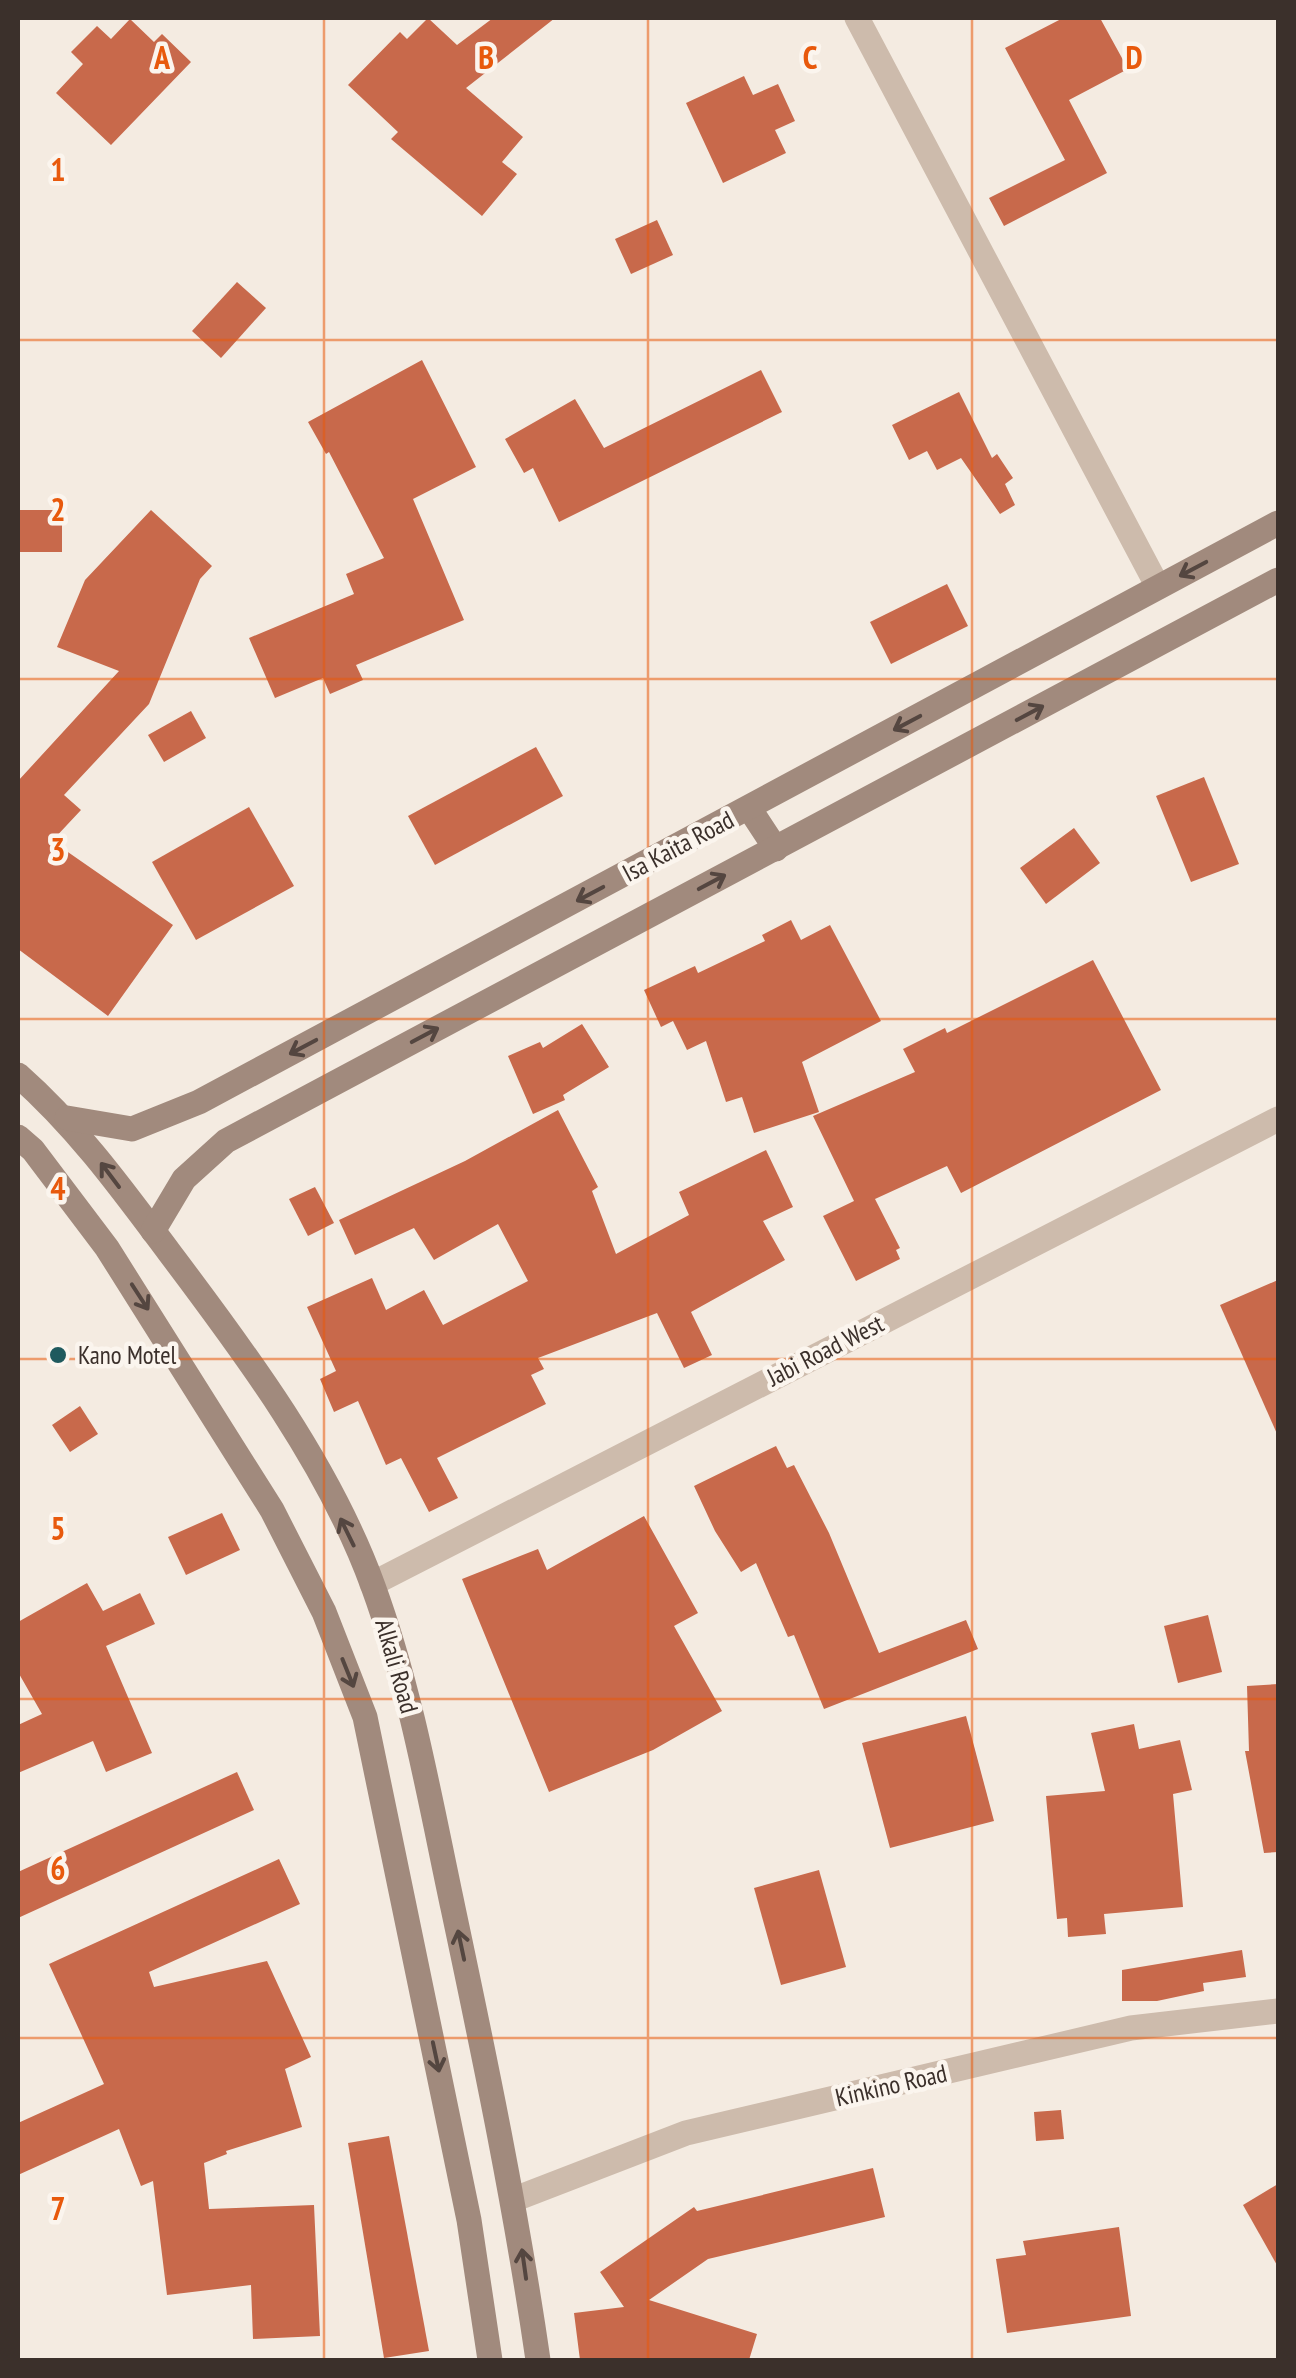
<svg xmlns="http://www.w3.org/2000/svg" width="1296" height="2378" viewBox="0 0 1296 2378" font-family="'PT Sans Narrow',sans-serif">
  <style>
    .building { fill: #c8694b }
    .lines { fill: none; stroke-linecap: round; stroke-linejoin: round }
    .minor { stroke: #cdbbac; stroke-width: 25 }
    .secondary { stroke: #a18a7d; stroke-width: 25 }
    .oneway { stroke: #544640 }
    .grid { fill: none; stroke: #e8590c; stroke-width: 2.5; stroke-opacity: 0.55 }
    .poi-dot { fill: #1f5a5e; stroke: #fbf5ee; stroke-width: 4 }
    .labels { text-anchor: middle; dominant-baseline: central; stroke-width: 9; stroke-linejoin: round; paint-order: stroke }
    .street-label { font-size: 25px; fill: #3b302b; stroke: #fbf5ee }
    .poi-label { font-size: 25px; fill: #3b302b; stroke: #fbf5ee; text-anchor: start }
    .grid-label { font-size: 32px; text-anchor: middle; font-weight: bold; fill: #e8590c; stroke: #fbf5ee; stroke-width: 9; stroke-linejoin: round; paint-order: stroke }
  </style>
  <rect width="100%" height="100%" fill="#f4ebe1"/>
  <g class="building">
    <polygon points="428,18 457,45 493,18 555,18 466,88 523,137 502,162 517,174 482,216 391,139 398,132 348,85 400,32 407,39"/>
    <polygon points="1063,18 1100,18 1128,69 1069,100 1107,173 1004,226 989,198 1065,160 1005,48"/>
    <polygon points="130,19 154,42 162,34 191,62 111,145 56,93 83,64 71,52 97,26 111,39"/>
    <polygon points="744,76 753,95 778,84 795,121 775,130 786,153 723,183 686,103"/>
    <polygon points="657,220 673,255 631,274 615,239"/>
    <polygon points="237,282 266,308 221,358 192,331"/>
    <polygon points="422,360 476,467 413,499 464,620 356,665 363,680 330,694 323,678 275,698 249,638 354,594 346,574 384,558 329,452 326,454 308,422"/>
    <polygon points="761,370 782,412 559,522 533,468 524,473 505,439 575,399 604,448"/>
    <polygon points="959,392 992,458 997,454 1013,478 1005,484 1015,505 1000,514 961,458 937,470 927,451 909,460 892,425"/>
    <rect x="18" y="510" width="44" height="42"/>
    <polygon points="151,510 212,566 200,579 149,704 64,795 81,810 52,841 173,925 108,1016 18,949 18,781 119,671 57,647 85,580"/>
    <polygon points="947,584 968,626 891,664 870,622"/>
    <polygon points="191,711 206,738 164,762 148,735"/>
    <polygon points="536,747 563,796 435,865 408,816"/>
    <polygon points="1204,777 1239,864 1191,882 1156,796"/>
    <polygon points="249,807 294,886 196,940 152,862"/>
    <polygon points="1074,828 1100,863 1046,904 1020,868"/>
    <polygon points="791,920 801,940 830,925 881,1021 802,1062 819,1112 754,1133 742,1097 726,1102 706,1041 687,1050 673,1021 661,1027 644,990 695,966 698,973 765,941 762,935"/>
    <polygon points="1093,960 1161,1090 961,1193 947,1166 875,1199 900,1248 896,1250 900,1259 856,1281 823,1216 854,1201 813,1116 915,1072 903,1049 945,1028 947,1033"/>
    <polygon points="582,1024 609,1067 563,1095 565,1100 533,1114 508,1056 540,1042 543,1048"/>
    <polygon points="558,1110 598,1187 592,1191 616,1254 689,1215 679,1192 766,1150 793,1207 763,1221 785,1260 691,1312 712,1355 684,1368 657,1313 538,1358 544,1369 531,1375 546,1404 437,1458 458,1498 429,1512 401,1458 386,1465 358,1401 334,1412 320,1379 336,1371 307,1307 372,1278 386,1310 424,1290 443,1325 528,1281 498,1224 434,1260 414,1228 355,1255 339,1220 465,1161"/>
    <polygon points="315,1187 334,1223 308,1236 289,1199"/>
    <polygon points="1278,1280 1278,1436 1220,1305"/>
    <polygon points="80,1406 98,1434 70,1452 52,1425"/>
    <polygon points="776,1446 787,1468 794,1465 829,1533 879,1653 966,1620 978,1649 824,1709 794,1635 788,1637 756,1563 741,1572 715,1531 694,1486"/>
    <polygon points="222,1513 240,1550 186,1575 168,1537"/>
    <polygon points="644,1516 698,1613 674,1626 722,1711 653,1750 549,1792 462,1579 538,1549 547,1570"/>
    <polygon points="87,1583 103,1611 140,1593 155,1624 106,1646 152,1753 106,1772 93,1741 18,1773 18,1725 42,1714 18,1672 18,1622"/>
    <polygon points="1208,1615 1222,1672 1178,1683 1164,1626"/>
    <polygon points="1278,1684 1278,1852 1264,1853 1245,1751 1249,1751 1247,1686"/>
    <polygon points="966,1716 994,1821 890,1848 862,1743"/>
    <polygon points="1134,1724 1139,1749 1180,1740 1192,1790 1173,1794 1183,1907 1104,1914 1106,1934 1068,1937 1067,1918 1057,1919 1046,1796 1105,1791 1091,1733"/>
    <polygon points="237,1772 254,1810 18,1918 18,1872"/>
    <polygon points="279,1859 300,1904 149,1972 154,1987 267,1961 311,2057 285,2069 302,2127 226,2151 227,2154 204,2163 209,2209 314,2205 320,2336 253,2339 251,2285 167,2295 153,2181 141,2186 119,2129 18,2175 18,2123 104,2084 49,1964"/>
    <polygon points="819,1870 846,1967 781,1985 754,1888"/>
    <polygon points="1242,1950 1246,1977 1203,1983 1204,1991 1157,2001 1122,2001 1122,1970"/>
    <polygon points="1061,2110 1064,2139 1036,2141 1034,2112"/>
    <polygon points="389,2136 429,2351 384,2358 348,2143"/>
    <polygon points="873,2168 885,2217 708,2259 649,2300 757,2334 749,2360 580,2360 574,2313 624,2307 600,2272 694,2207 697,2211"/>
    <polygon points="1278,2184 1278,2267 1243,2205"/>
    <polygon points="1119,2227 1131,2316 1007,2333 996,2259 1026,2255 1023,2241"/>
  </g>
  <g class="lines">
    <g class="minor">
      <polyline points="857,18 1158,587"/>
      <polyline points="372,1584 1278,1119"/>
      <polyline points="515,2199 686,2133 1131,2028 1278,2011"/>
    </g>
    <g class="secondary">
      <polyline points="749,808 776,849"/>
      <path d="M18,1075C77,1127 122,1189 169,1252C246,1354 329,1465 373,1586C411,1690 430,1800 453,1908C485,2059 516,2208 538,2360"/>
      <polyline points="67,1118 132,1129 199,1102 1278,523"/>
      <polyline points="18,1137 33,1150 107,1248 272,1510 324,1612 365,1717 469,2220 490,2360"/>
      <polyline points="153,1231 184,1179 226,1141 1278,580"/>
    </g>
  </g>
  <defs><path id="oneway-shaft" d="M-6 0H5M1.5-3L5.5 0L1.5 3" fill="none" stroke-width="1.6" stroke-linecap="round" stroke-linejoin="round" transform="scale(2.5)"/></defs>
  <g class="oneway">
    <use href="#oneway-shaft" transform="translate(1193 569) rotate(152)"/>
    <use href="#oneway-shaft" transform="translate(1030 713) rotate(-28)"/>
    <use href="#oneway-shaft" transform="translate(907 723) rotate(152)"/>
    <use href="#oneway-shaft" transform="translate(712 882) rotate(-28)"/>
    <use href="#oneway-shaft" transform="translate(590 894) rotate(152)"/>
    <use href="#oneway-shaft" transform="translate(425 1035) rotate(-28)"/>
    <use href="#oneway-shaft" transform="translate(303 1047) rotate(152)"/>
    <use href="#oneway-shaft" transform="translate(110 1175) rotate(-127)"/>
    <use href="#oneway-shaft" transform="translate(140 1297) rotate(57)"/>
    <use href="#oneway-shaft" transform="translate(347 1532) rotate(-116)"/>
    <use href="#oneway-shaft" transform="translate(348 1673) rotate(68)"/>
    <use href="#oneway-shaft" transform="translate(461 1945) rotate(-102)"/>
    <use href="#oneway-shaft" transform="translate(436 2057) rotate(78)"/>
    <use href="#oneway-shaft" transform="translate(524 2264) rotate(-98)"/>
  </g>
  <path class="grid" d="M324,18V2360M648,18V2360M972,18V2360M18,340H1278M18,679H1278M18,1019H1278M18,1359H1278M18,1699H1278M18,2038H1278"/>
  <circle class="poi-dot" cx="58" cy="1355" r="10"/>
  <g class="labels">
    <g class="street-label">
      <text transform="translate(678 846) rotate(-28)">Isa Kaita Road</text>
      <text transform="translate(825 1350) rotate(-27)">Jabi Road West</text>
      <text transform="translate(397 1666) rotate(74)">Alkali Road</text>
      <text transform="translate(891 2085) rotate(-13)">Kinkino Road</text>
    </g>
    <g class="poi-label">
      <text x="78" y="1355">Kano Motel</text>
    </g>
  </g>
  <g class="grid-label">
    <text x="162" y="69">A</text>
    <text x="486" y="69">B</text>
    <text x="810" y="69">C</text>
    <text x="1134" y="69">D</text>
    <text x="58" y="181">1</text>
    <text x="58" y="521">2</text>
    <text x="58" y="861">3</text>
    <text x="58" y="1200">4</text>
    <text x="58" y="1540">5</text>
    <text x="58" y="1880">6</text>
    <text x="58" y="2220">7</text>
  </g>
  <rect width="1296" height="2378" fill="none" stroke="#3b302b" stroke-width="40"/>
</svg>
